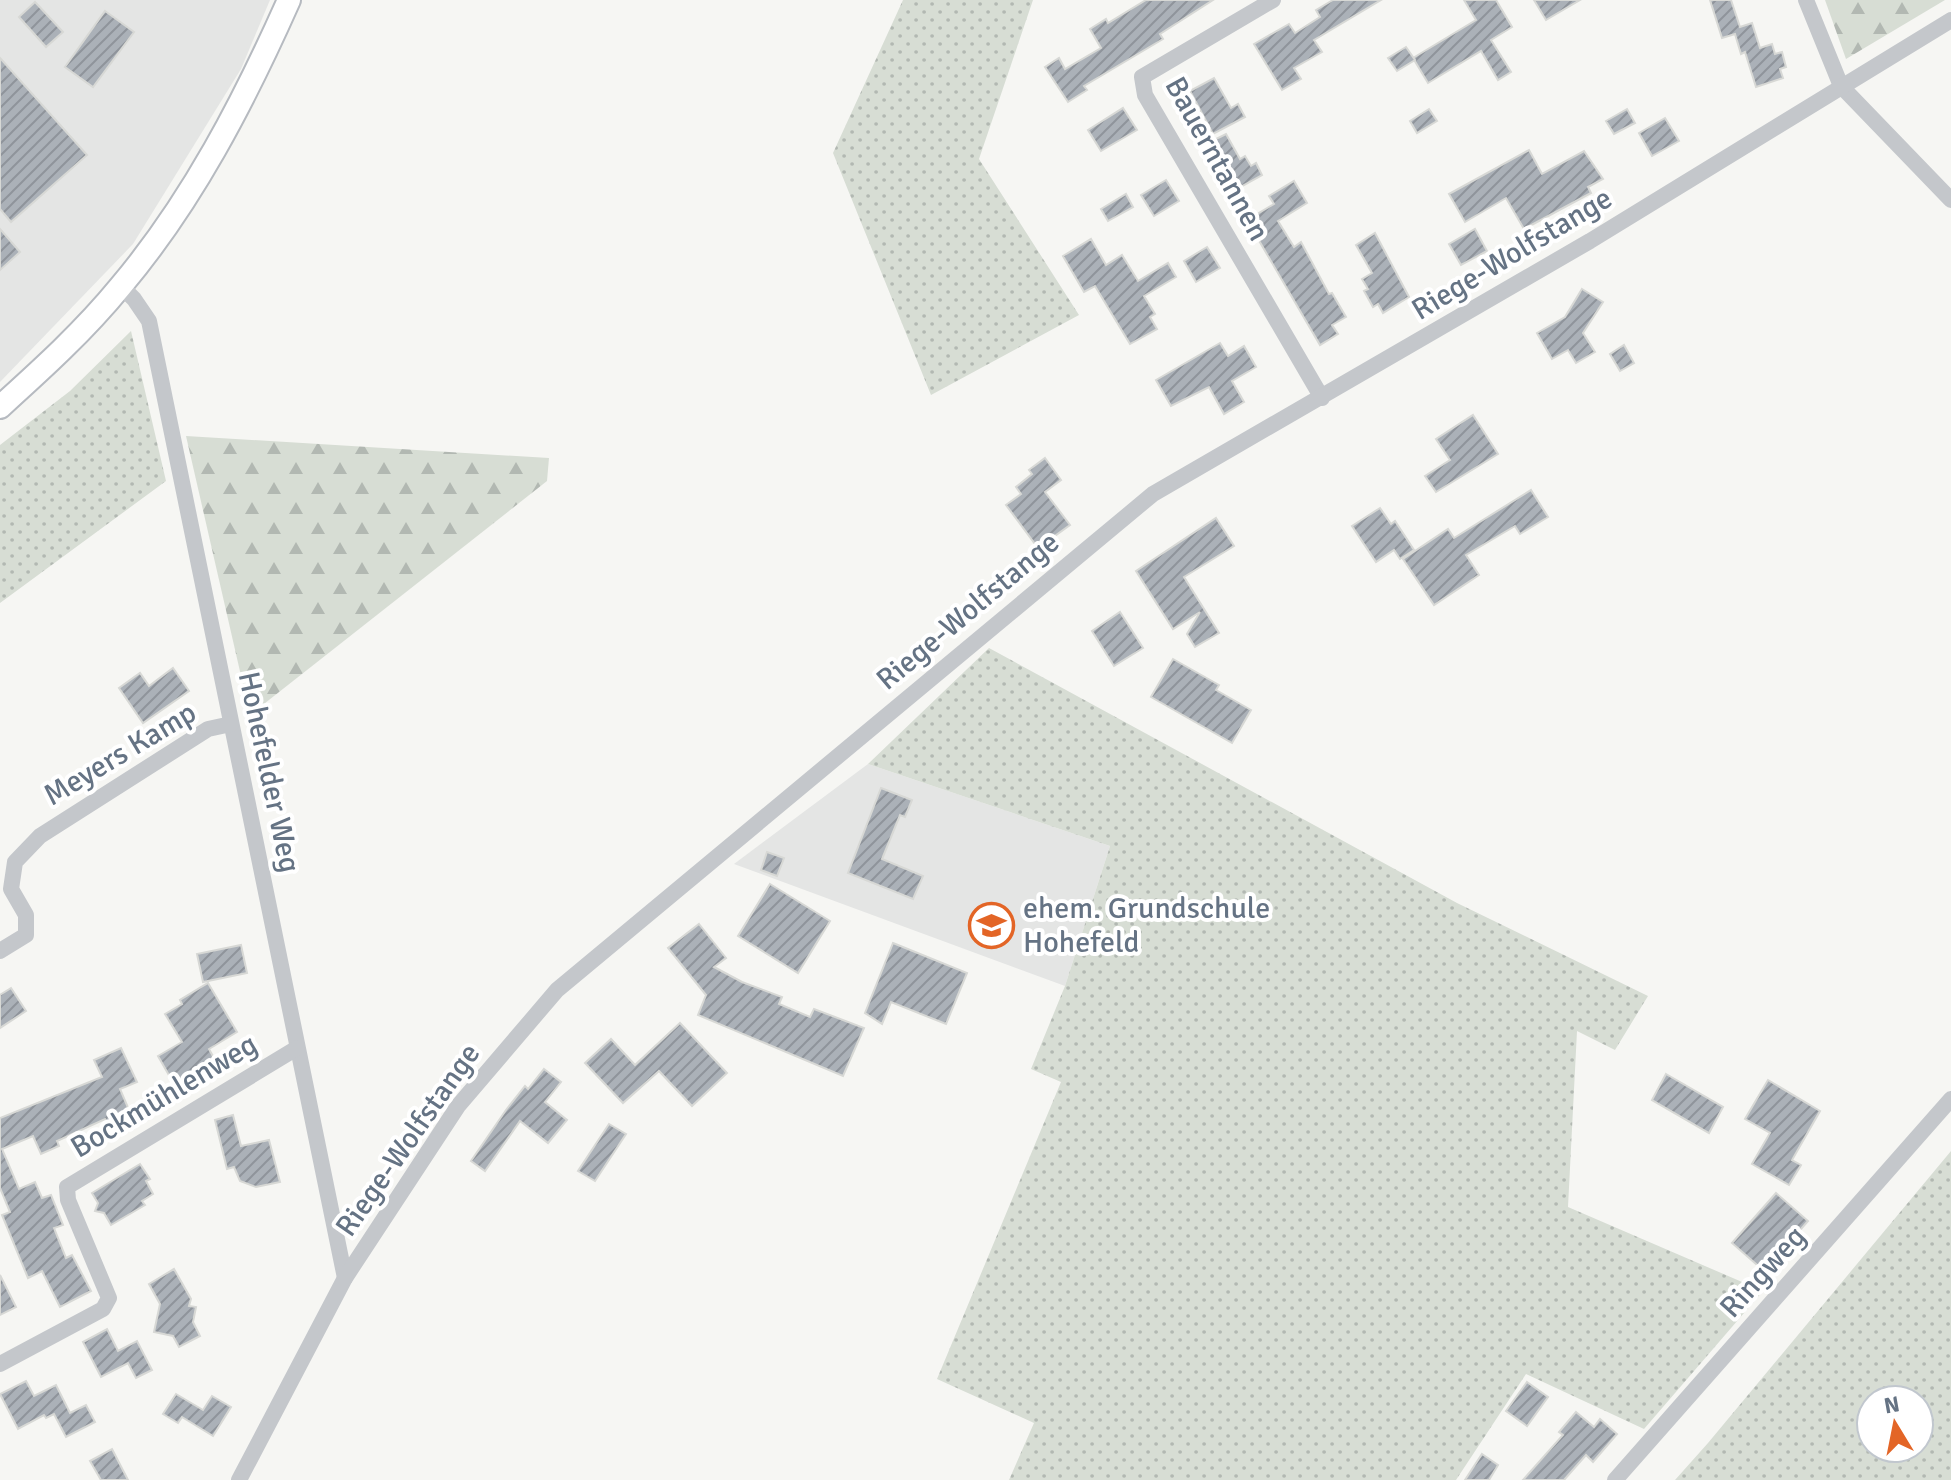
<svg xmlns="http://www.w3.org/2000/svg" width="1951" height="1480" viewBox="0 0 1951 1480" font-family="Signika,sans-serif">
  <style>
    .built { fill: #e4e5e4 }
    .grass { fill: url(#grass-dots); fill-rule: evenodd }
    .forest { fill: url(#forest-firs) }
    .building { fill: url(#building-hatch); stroke: #d7d8d5; stroke-width: 2 }
    .lines { fill: none; stroke-linecap: round; stroke-linejoin: round }
    .secondary-casing { stroke: #b6bac0; stroke-width: 26 }
    .minor { stroke: #c4c7cb; stroke-width: 16 }
    .secondary { stroke: #fff; stroke-width: 22 }
    .labels { text-anchor: middle; dominant-baseline: central; stroke-width: 8; stroke-linejoin: round; paint-order: stroke }
    .street-label { font-size: 30px; fill: #657384; stroke: #fff }
    .poi-label { font-size: 30px; fill: #657384; stroke: #fff; text-anchor: start }
  </style>
  <defs>
    <pattern id="grass-dots" width="8" height="8" patternUnits="userSpaceOnUse" patternTransform="scale(2)"><rect width="8" height="8" fill="#d7ddd4"/><path d="M2 2h.1M6 6h.1" fill="none" stroke="#b2b8b2" stroke-width="1.8" stroke-linecap="round"/></pattern>
    <pattern id="forest-firs" width="22" height="20" patternUnits="userSpaceOnUse" patternTransform="scale(2)"><rect width="22" height="20" fill="#d7ddd4"/><path d="M5 1l3.5 6h-7zM16 11l3.5 6h-7z" fill="#b2b8b2"/></pattern>
    <pattern id="building-hatch" width="6" height="6" patternUnits="userSpaceOnUse" patternTransform="scale(2)"><rect width="6" height="6" fill="#abb1b8"/><path d="M-1 1l2-2M0 6l6-6M5 7l2-2" fill="none" stroke="#8f949b"/></pattern>
  </defs>
  <rect width="100%" height="100%" fill="#f6f6f3"/>
  <g class="built">
    <polygon points="0,0 270,0 241,69 133,244 0,382"/>
    <polygon points="868,764 1110,846 1065,986 734,864"/>
  </g>
  <g class="grass">
    <polygon points="903,0 1033,0 979,159 1079,315 931,395 833,153"/>
    <polygon points="131,331 166,481 0,603 0,445 70,391"/>
    <polygon points="989,648 1457,903 1648,996 1615,1050 1577,1031 1568,1207 1763,1291 1644,1429 1526,1374 1456,1480 1009,1480 1034,1423 937,1379 1061,1082 1031,1069 1065,986 1110,846 868,764"/>
    <path d="M1951,1151V1480H1675L1708,1443ZM1871,1400H1919V1448H1871Z"/>
  </g>
  <g class="forest">
    <polygon points="1825,0 1945,0 1846,59"/>
    <polygon points="186,436 549,458 547,481 250,715"/>
  </g>
  <g class="building">
    <polygon points="1146,0 1213,0 1160,34 1163,39 1084,86 1087,90 1068,102 1045,67 1059,58 1065,69 1101,48 1090,29 1106,19 1108,23"/>
    <polygon points="1333,0 1381,0 1314,40 1322,52 1294,68 1301,79 1282,90 1254,44 1289,24 1295,33 1320,17 1316,10"/>
    <polygon points="1464,0 1496,0 1512,27 1491,40 1511,72 1498,80 1481,51 1428,83 1413,58 1476,20"/>
    <polygon points="1534,0 1580,0 1546,20"/>
    <polygon points="1710,0 1731,0 1740,27 1752,23 1760,48 1772,44 1775,54 1782,52 1786,67 1780,69 1783,78 1756,87 1745,52 1741,54 1735,34 1722,38"/>
    <polygon points="35,2 63,32 46,47 19,17"/>
    <polygon points="105,11 134,32 93,87 65,67"/>
    <polygon points="1406,47 1415,60 1397,71 1388,58"/>
    <polygon points="0,58 87,155 11,222 0,209"/>
    <polygon points="1214,78 1231,108 1238,104 1245,117 1213,134 1190,91"/>
    <polygon points="1123,108 1137,130 1101,151 1088,130"/>
    <polygon points="1429,109 1437,121 1417,133 1410,121"/>
    <polygon points="1627,109 1635,123 1614,134 1606,121"/>
    <polygon points="1665,118 1679,141 1652,156 1639,133"/>
    <polygon points="1226,134 1240,159 1245,156 1251,166 1256,163 1262,175 1226,195 1217,172 1224,167 1210,142"/>
    <polygon points="1529,150 1542,174 1584,151 1603,179 1588,187 1591,193 1524,229 1506,198 1465,222 1449,194"/>
    <polygon points="1166,180 1179,201 1154,216 1141,195"/>
    <polygon points="1294,181 1307,203 1278,221 1294,247 1301,242 1329,294 1332,293 1346,317 1332,325 1338,334 1320,345 1247,220 1274,204 1269,196"/>
    <polygon points="1126,194 1133,207 1108,221 1101,209"/>
    <polygon points="0,229 20,252 0,270"/>
    <polygon points="1475,229 1487,251 1461,265 1449,244"/>
    <polygon points="1375,233 1409,297 1383,313 1378,304 1373,307 1364,291 1368,289 1362,279 1372,273 1356,245"/>
    <polygon points="1091,239 1106,265 1122,255 1138,281 1168,263 1176,277 1144,296 1155,314 1150,317 1157,329 1130,344 1095,286 1084,292 1063,256"/>
    <polygon points="1207,247 1220,268 1196,282 1184,261"/>
    <polygon points="1582,289 1603,302 1583,333 1595,352 1576,363 1568,350 1552,359 1537,333 1565,317"/>
    <polygon points="1220,343 1228,356 1244,346 1256,367 1232,381 1244,402 1224,414 1209,387 1171,406 1156,380"/>
    <polygon points="1624,345 1634,363 1620,371 1610,354"/>
    <polygon points="1473,415 1498,454 1436,492 1425,476 1450,460 1436,439"/>
    <polygon points="1045,458 1061,480 1045,492 1070,525 1038,548 1006,505 1021,494 1016,487 1032,474 1029,470"/>
    <polygon points="1531,490 1548,517 1520,534 1515,526 1466,555 1479,575 1434,605 1403,559 1448,529 1454,538"/>
    <polygon points="1380,508 1391,524 1395,521 1414,550 1400,559 1394,550 1376,562 1352,526"/>
    <polygon points="1216,518 1234,546 1184,577 1219,633 1195,647 1187,634 1200,612 1173,629 1136,571"/>
    <polygon points="1120,612 1143,648 1114,666 1092,631"/>
    <polygon points="1173,659 1219,685 1216,690 1251,710 1232,743 1151,697"/>
    <polygon points="173,668 189,691 143,723 119,688 140,673 149,686"/>
    <polygon points="881,788 912,800 905,817 900,815 882,859 923,876 913,899 848,873"/>
    <polygon points="767,852 784,858 777,876 761,870"/>
    <polygon points="770,884 830,921 798,973 738,936"/>
    <polygon points="699,924 726,958 714,967 742,982 782,997 779,1004 810,1017 814,1009 864,1028 843,1076 698,1015 706,995 668,948"/>
    <polygon points="893,943 967,973 946,1024 891,1002 882,1024 865,1013"/>
    <polygon points="241,945 247,973 203,982 197,954"/>
    <polygon points="208,983 237,1032 209,1049 215,1060 174,1084 158,1056 182,1042 165,1014 182,1004 180,1000"/>
    <polygon points="11,988 26,1011 0,1028 0,995"/>
    <polygon points="680,1023 727,1073 692,1106 659,1071 623,1103 585,1063 611,1039 635,1065"/>
    <polygon points="121,1048 137,1082 120,1089 132,1117 109,1127 105,1119 57,1141 59,1146 41,1154 33,1136 2,1149 19,1189 35,1182 42,1198 51,1195 63,1225 54,1228 66,1258 72,1255 91,1291 60,1307 42,1271 28,1278 2,1215 10,1212 0,1188 0,1118 102,1077 94,1060"/>
    <polygon points="544,1069 561,1082 545,1102 567,1120 548,1143 520,1121 485,1171 471,1161 506,1110 525,1086 528,1089"/>
    <polygon points="1666,1074 1723,1107 1709,1133 1652,1100"/>
    <polygon points="1768,1080 1820,1111 1792,1160 1801,1165 1789,1185 1752,1164 1770,1133 1745,1119"/>
    <polygon points="233,1115 241,1146 269,1140 280,1182 256,1187 240,1181 234,1167 227,1169 215,1120"/>
    <polygon points="609,1124 626,1134 595,1181 578,1171"/>
    <polygon points="140,1164 150,1179 146,1181 153,1194 142,1201 145,1205 111,1225 104,1213 95,1211 98,1203 92,1193"/>
    <polygon points="1776,1193 1808,1221 1764,1271 1732,1243"/>
    <polygon points="174,1269 191,1299 189,1306 196,1307 193,1322 200,1336 179,1347 173,1336 154,1332 160,1304 149,1284"/>
    <polygon points="0,1275 16,1307 0,1315"/>
    <polygon points="107,1329 118,1351 137,1341 152,1370 136,1378 128,1363 101,1377 83,1342"/>
    <polygon points="26,1381 34,1396 56,1385 70,1413 86,1405 95,1422 66,1437 54,1414 46,1418 44,1415 18,1429 0,1394"/>
    <polygon points="1527,1382 1548,1397 1527,1426 1506,1411"/>
    <polygon points="176,1394 203,1410 212,1396 231,1407 213,1436 182,1417 178,1423 163,1414"/>
    <polygon points="1576,1412 1594,1427 1600,1419 1617,1434 1593,1462 1586,1455 1564,1480 1523,1480 1563,1435 1559,1432"/>
    <polygon points="112,1449 128,1480 101,1480 90,1461"/>
    <polygon points="1482,1454 1498,1465 1489,1480 1465,1480"/>
  </g>
  <g class="lines">
    <defs>
      <path id="secondary" d="M0,407C42,369 84,331 120,287C192,202 244,101 289,0"/>
    </defs>
    <use href="#secondary" class="secondary-casing"/>
    <g class="minor">
      <polyline points="1273,0 1142,77 1145,95 1322,398"/>
      <polyline points="1806,0 1841,86 1951,200"/>
      <polyline points="121,286 134,299 149,321 345,1278"/>
      <polyline points="0,951 26,935 26,915 11,889 15,862 40,836 208,729 231,724"/>
      <polyline points="0,1364 103,1309 109,1298 68,1200 67,1187 297,1048"/>
      <polyline points="239,1480 345,1278 458,1106 557,990 1153,494 1590,241 1951,20"/>
      <polyline points="1615,1480 1951,1099"/>
    </g>
    <use href="#secondary" class="secondary"/>
  </g>
  <defs>
    <symbol id="school-ring" viewBox="-11 -11 22 22"><circle r="9.5" fill="#fff" stroke="#e36526" stroke-width="1.5"/><path d="M0-5L7-2L0 1L-7-2ZM-4 1L0 2.5L4 1V4Q0 6-4 4Z" fill="#e36526"/></symbol>
  </defs>
  <g fill-rule="evenodd">
    <use href="#school-ring" x="966" y="900" width="51" height="51"/>
  </g>
  <g class="labels">
    <g class="street-label">
      <text transform="translate(1217 159) rotate(61)">Bauerntannen</text>
      <text transform="translate(1512 254) rotate(-31)">Riege-Wolfstange</text>
      <text transform="translate(968 611) rotate(-40)">Riege-Wolfstange</text>
      <text transform="translate(120 754) rotate(-31)">Meyers Kamp</text>
      <text transform="translate(269 772) rotate(78)">Hohefelder Weg</text>
      <text transform="translate(164 1096) rotate(-31)">Bockmühlenweg</text>
      <text transform="translate(408 1140) rotate(-55)">Riege-Wolfstange</text>
      <text transform="translate(1763 1272) rotate(-48)">Ringweg</text>
    </g>
    <g class="poi-label">
      <text x="1023" y="908">ehem. Grundschule<tspan x="1023" dy="34">Hohefeld</tspan></text>
    </g>
  </g>
  <g transform="translate(1895 1424) rotate(350)"><circle r="38" fill="#ffffff" stroke="#c1c7ce" stroke-width="2"/>
  <path d="M0-6L14 30L0 20L-14 30Z" fill="#e36526"/>
  <text y="-12" font-size="22" font-weight="bold" text-anchor="middle" fill="#657384">N</text>
  </g>
</svg>
